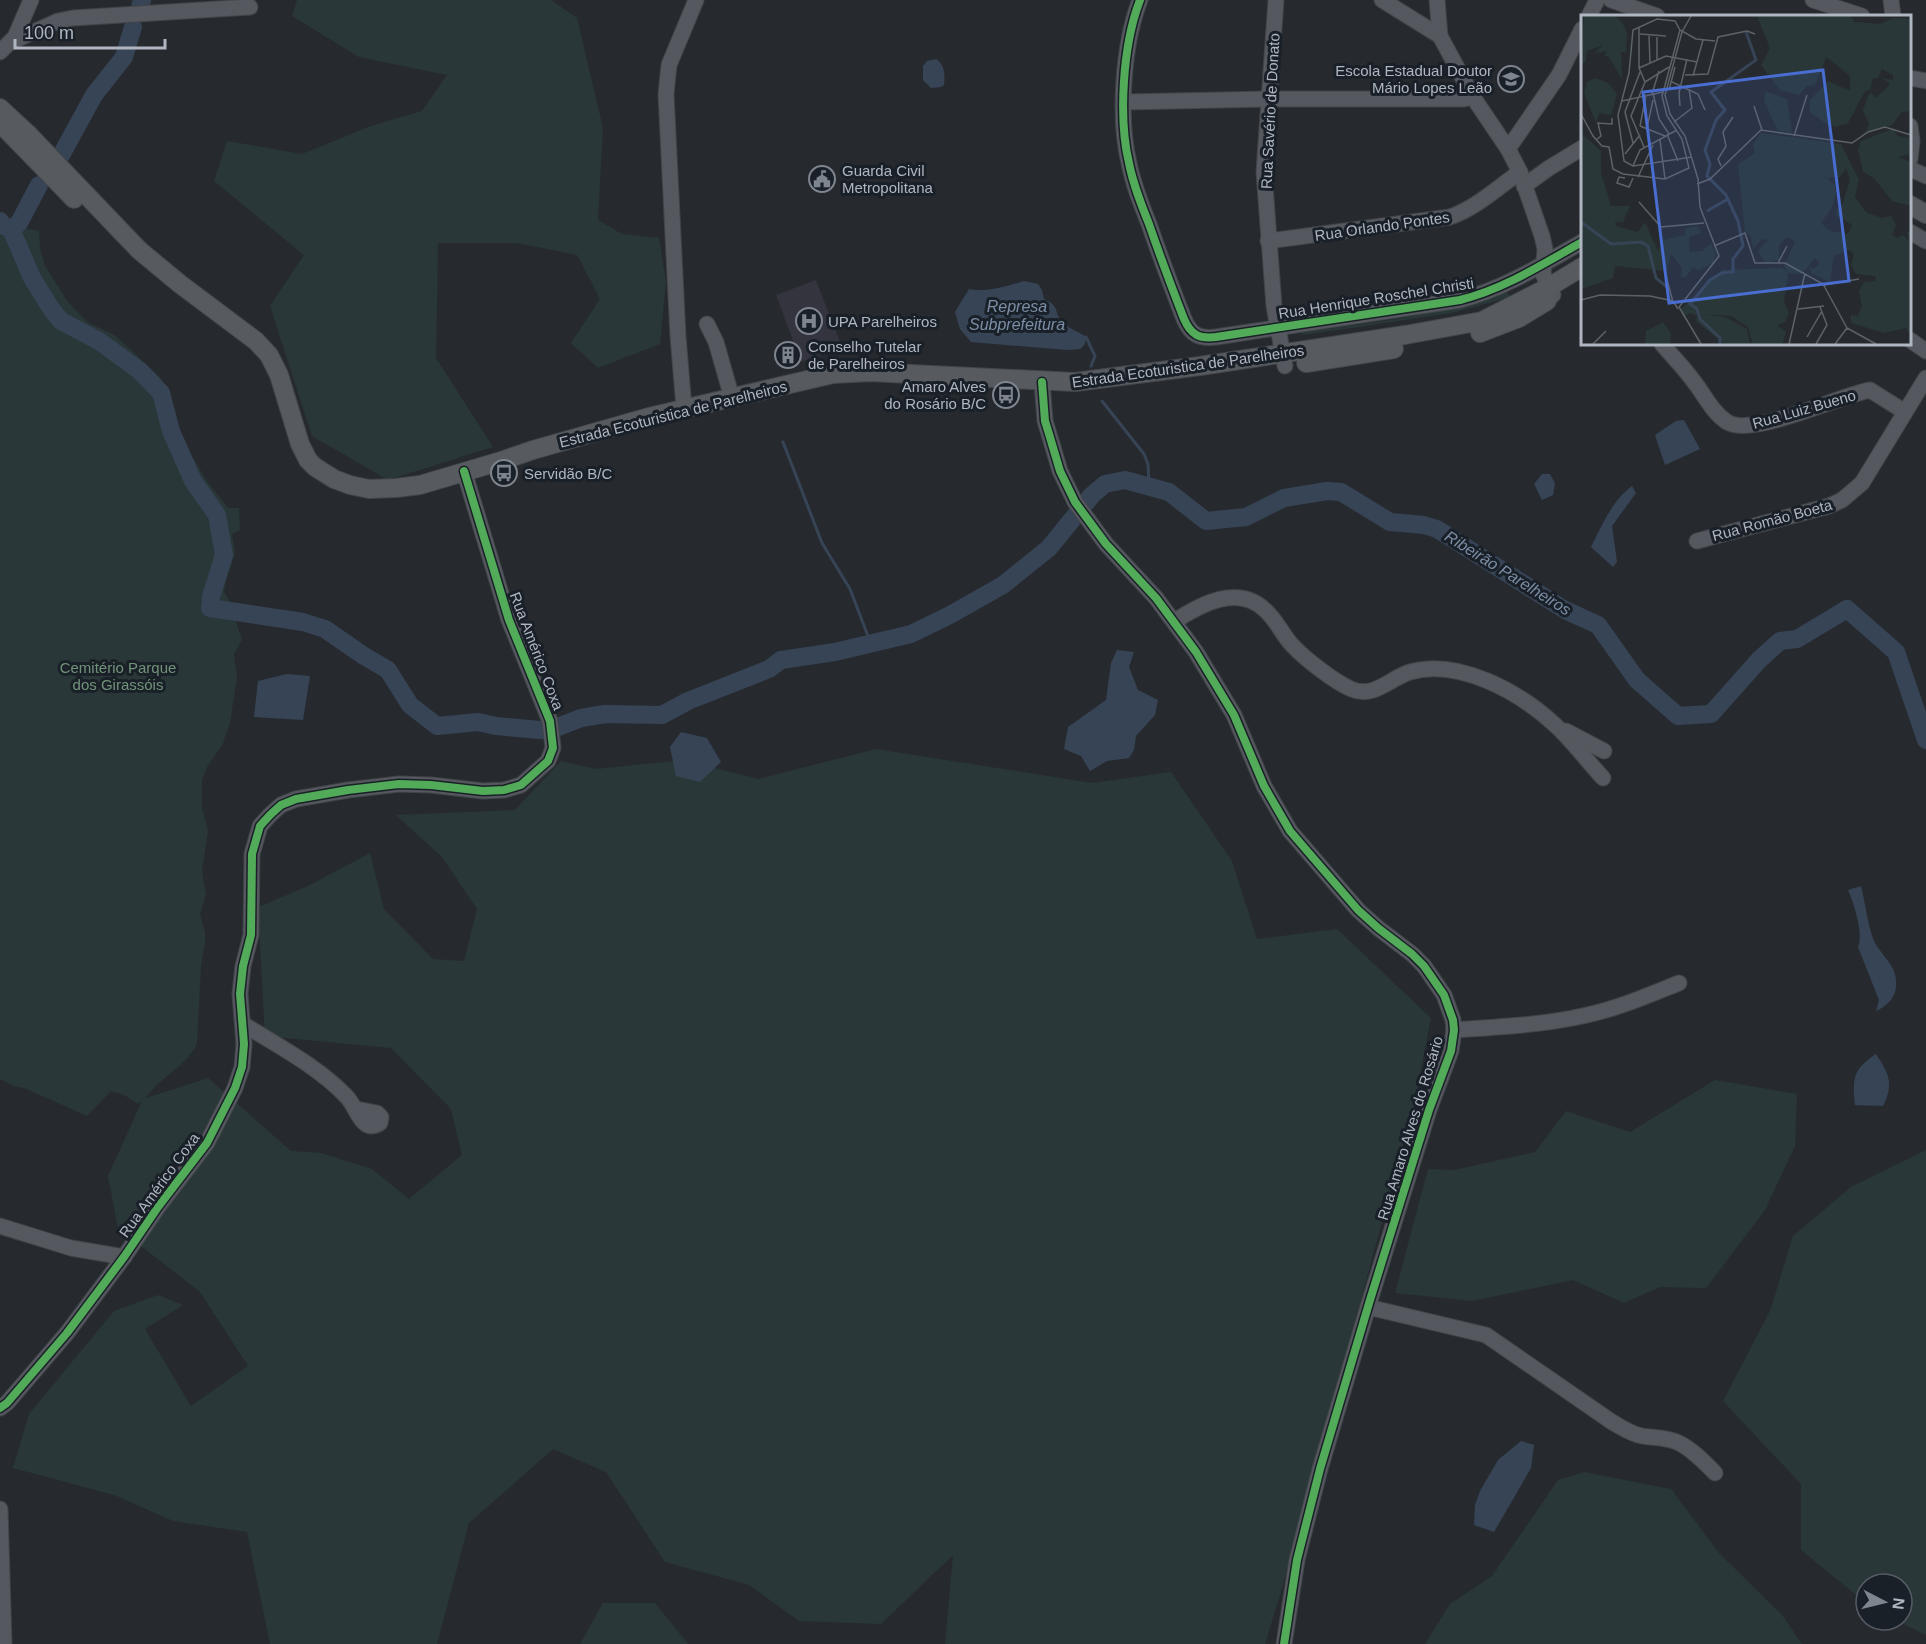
<svg xmlns="http://www.w3.org/2000/svg" width="1926" height="1644" viewBox="0 0 1926 1644" font-family="Helvetica,sans-serif">
  <style>
    .medical { fill: #33343d }
    .green { fill: #293738 }
    .water { fill: #374456 }
    .lines { fill: none; stroke-linecap: round; stroke-linejoin: round }
    .stream { stroke: #374456; stroke-width: 3 }
    .river { stroke: #374456; stroke-width: 18 }
    .minor-casing { stroke: #414549; stroke-width: 17 }
    .major-casing { stroke: #43464c; stroke-width: 20 }
    .minor { stroke: #55585e; stroke-width: 15 }
    .major { stroke: #575b60; stroke-width: 18 }
    .cycleway-casing { stroke: #1a2028; stroke-width: 11 }
    .cycleway { stroke: #51ab58; stroke-width: 8 }
    .labels { text-anchor: middle; dominant-baseline: central; stroke-width: 6; stroke-linejoin: round; paint-order: stroke }
    .poi-label { font-size: 15px; fill: #afb6c1; stroke: #1a2028; text-anchor: start }
    .street-label { font-size: 15px; fill: #afb6c1; stroke: #1a2028 }
    .park-label { font-size: 15px; fill: #719379; stroke: #1a2028 }
    .water-label { font-size: 16px; font-style: italic; fill: #7b8ea5; stroke: #1a2028 }
    .inset-river { fill: none; stroke: #374456; stroke-width: 3 }
    .inset-road { fill: none; stroke: #5d6269; stroke-width: 1.5 }
    .view { fill: #496dd1; fill-opacity: 0.15; stroke: #496dd1; stroke-width: 3 }
    .inset-edge { fill: none; stroke: #afb6c1; stroke-width: 3 }
  </style>
  <rect width="100%" height="100%" fill="#262a2f"/>
  <polygon class="medical" points="816,280 842,347 801,362 776,295"/>
  <g class="green">
    <polygon points="297,0 551,0 577,18 603,128 598,220 622,234 659,238 666,282 660,344 598,368 571,343 600,299 577,255 517,243 438,243 436,358 493,447 388,480 312,436 270,306 304,255 214,181 227,141 302,154 371,126 422,111 447,75 359,57 292,16"/>
    <path d="M0,214L14,226L39,231L40,248L45,266L68,302L87,322L116,336L160,377L170,394L171,420L206,480L228,508H239L240,530L232,534L235,553L225,585L224,592L229,600L242,640L234,654L237,677L230,723L223,743L207,767L202,780V808L208,831L202,870L206,895L200,914L205,932V943L201,966L197,1043C191,1062 157,1080 146,1098L208,1078L291,1151L321,1153L372,1169L409,1199L462,1155L451,1109L391,1048L265,1036L258,907L308,886L370,853L384,909L433,959L464,961L477,909L443,858L396,815L515,810L561,761L596,769L684,760L758,779L876,749L1092,783L1171,772L1232,861L1257,939L1337,929L1431,1018L1415,1101L1286,1575L1265,1644H945L953,1555L881,1624L799,1621L749,1585L665,1562L606,1472L553,1449L469,1523L437,1644H270L247,1532L173,1521L114,1495L13,1468L29,1414L114,1311L158,1295L183,1305L145,1329L191,1406L248,1366L200,1292L118,1228L108,1176L142,1101L138,1104L124,1095L111,1091L87,1116L24,1088L14,1086L0,1079Z"/>
    <path d="M1506,291L1511,297L1452,313L1304,335L1300,333C1369,322 1441,317 1506,291Z"/>
    <polygon points="1715,1080 1797,1094 1795,1146 1765,1210 1706,1288 1660,1287 1624,1303 1573,1280 1472,1301 1395,1293 1428,1169 1454,1170 1535,1152 1566,1111 1630,1132"/>
    <polygon points="1926,1150 1926,1635 1895,1620 1902,1620 1902,1584 1866,1584 1866,1603 1801,1550 1801,1484 1723,1401 1770,1311 1793,1236 1851,1187"/>
    <polygon points="1584,1472 1671,1489 1719,1553 1782,1615 1802,1644 1425,1644 1450,1604 1492,1576 1558,1480"/>
    <polygon points="603,1603 655,1603 688,1644 580,1644"/>
  </g>
  <g class="water">
    <path d="M936,59C945,64 945,76 944,85L941,87L931,88L923,80V66L927,61Z"/>
    <path d="M1024,281L1038,284L1042,290L1044,299C1059,306 1054,310 1061,321C1066,328 1079,331 1086,337L1085,344L1080,349L1067,350L971,342L960,329L955,312L969,289C985,293 1008,286 1024,281Z"/>
    <polygon points="1684,420 1700,449 1665,465 1655,435 1676,421"/>
    <polygon points="1542,474 1550,474 1555,483 1553,495 1542,500 1534,484"/>
    <path d="M1632,486L1636,493L1612,526L1617,562L1613,567L1591,547C1603,524 1611,502 1632,486Z"/>
    <polygon points="1117,650 1134,652 1129,667 1138,690 1158,700 1155,715 1136,736 1134,750 1129,758 1107,761 1090,771 1081,756 1064,749 1068,727 1106,700 1111,663"/>
    <polygon points="287,674 310,676 303,720 254,717 258,681"/>
    <polygon points="681,732 707,738 721,762 700,782 676,776 670,747"/>
    <path d="M1861,886C1865,901 1868,927 1874,941C1879,951 1888,959 1893,969C1901,988 1894,1003 1876,1011L1879,1000L1858,947C1864,935 1854,903 1848,890Z"/>
    <path d="M1876,1054C1889,1074 1894,1084 1883,1106L1855,1105C1852,1079 1853,1069 1876,1054Z"/>
    <polygon points="1521,1441 1534,1445 1531,1468 1494,1532 1474,1525 1475,1505 1480,1491 1498,1460"/>
  </g>
  <g class="lines">
    <g class="stream">
      <polyline points="1086,337 1095,356 1091,366"/>
      <polyline points="1102,401 1144,454 1148,464 1149,486"/>
      <polyline points="783,442 822,543 850,589 871,644"/>
    </g>
    <g class="river">
      <polyline points="139,11 142,0"/>
      <polyline points="59,159 94,95 124,57 133,27"/>
      <polyline points="0,221 4,226 11,229 32,278 52,310 61,321 99,341 140,371 161,393 171,431 193,481 217,515 224,555 211,597 210,608 303,622 325,629 364,656 388,670 410,705 437,726 478,722 496,726 540,730 558,727 581,718 605,714 662,715 688,701 769,669 781,660 835,652 911,634 950,615 1003,585 1049,548 1092,495 1105,484 1125,480 1169,492 1206,521 1246,517 1284,498 1327,491 1341,492 1390,522 1424,525 1437,529 1565,610 1598,625 1637,680 1678,716 1711,714 1759,660 1780,641 1797,639 1847,609 1896,652 1926,740"/>
      <polyline points="11,229 19,223 39,185"/>
    </g>
    <defs>
      <g id="minor">
        <path d="M1140,0C1123,44 1118,117 1129,163C1133,184 1141,204 1149,224C1160,256 1172,288 1184,319C1191,335 1199,339 1216,337L1460,300C1504,289 1543,264 1582,242"/>
        <polyline points="1276,0 1264,172 1274,306 1285,366"/>
        <polyline points="1382,0 1440,36"/>
        <polyline points="1437,0 1440,36 1473,97 1508,149 1520,172 1542,236 1545,249 1543,274 1553,295"/>
        <polyline points="1611,0 1657,16"/>
        <polyline points="1813,0 1862,16"/>
        <polyline points="1891,0 1893,16"/>
        <polyline points="1589,16 1597,0"/>
        <polyline points="11,42 58,21 73,18 250,7"/>
        <polyline points="0,52 15,37 31,0"/>
        <polyline points="1910,78 1926,81"/>
        <polyline points="1124,102 1269,99 1464,99 1473,97"/>
        <polyline points="1910,126 1912,141 1910,159"/>
        <polyline points="1508,149 1559,75 1582,29"/>
        <polyline points="1910,169 1926,176"/>
        <polyline points="1524,186 1549,168 1582,148"/>
        <polyline points="1910,232 1926,241"/>
        <path d="M1268,241L1450,217C1476,208 1497,188 1520,172"/>
        <polyline points="707,324 716,342 732,398"/>
        <polyline points="1910,340 1926,351"/>
        <path d="M1662,344C1673,357 1685,369 1695,383C1705,396 1713,413 1727,422C1752,438 1841,395 1870,390L1905,412"/>
        <polyline points="1042,382 1045,421 1049,434 1060,471 1075,502 1106,544 1156,598 1196,652 1234,715 1264,786 1290,831 1358,910 1378,928 1412,954 1424,966 1444,995 1453,1020 1454,1030 1451,1051 1429,1110 1370,1300 1320,1469 1297,1560 1284,1644"/>
        <polyline points="684,408 678,336 666,94 669,65 696,0"/>
        <polyline points="1697,541 1829,506 1842,500 1862,483 1926,378"/>
        <path d="M1175,621C1201,604 1238,584 1265,610C1277,620 1282,635 1293,646C1305,659 1335,682 1351,689C1374,699 1390,678 1410,672C1459,658 1519,692 1554,724C1572,740 1587,761 1603,778"/>
        <polyline points="1566,731 1604,751"/>
        <path d="M243,1024C278,1046 317,1066 346,1096C357,1106 361,1135 380,1123L381,1117L377,1113L356,1109"/>
        <path d="M1454,1030C1499,1027 1544,1025 1587,1015C1619,1008 1649,995 1679,983"/>
        <polyline points="0,1226 71,1248 124,1257"/>
        <path d="M1368,1307L1486,1335L1612,1422C1621,1427 1631,1434 1642,1436C1654,1438 1667,1437 1679,1443C1693,1450 1704,1462 1715,1473"/>
        <polyline points="0,1408 7,1403 67,1333 124,1257 158,1207 207,1143 235,1088 242,1067 244,1044 240,994 243,966 251,935 252,854 260,826 270,815 281,805 296,799 348,790 399,784 431,785 483,791 504,790 521,785 548,761 553,748 550,721 509,620 464,471"/>
        <polyline points="0,1509 4,1644"/>
      </g>
      <g id="major">
        <polyline points="0,108 27,133 139,250 180,284 256,341 269,355 279,375 300,444 308,460 315,467 334,479 350,485 369,489 396,488 420,485 501,461 533,450 649,417 833,374 870,372 1075,382 1200,366 1405,335 1482,321 1549,287 1582,267"/>
        <polyline points="1,124 74,199"/>
        <polyline points="1910,205 1926,214"/>
        <polyline points="1480,333 1519,318 1547,301"/>
        <polyline points="1306,363 1394,349"/>
      </g>
    </defs>
    <use href="#minor" class="minor-casing"/>
    <use href="#major" class="major-casing"/>
    <use href="#minor" class="minor"/>
    <use href="#major" class="major"/>
    <defs>
      <g id="cycleway">
        <path d="M1140,0C1123,44 1118,117 1129,163C1133,184 1141,204 1149,224C1160,256 1172,288 1184,319C1191,335 1199,339 1216,337L1460,300C1504,289 1543,264 1582,242"/>
        <polyline points="1042,382 1045,421 1049,434 1060,471 1075,502 1106,544 1156,598 1196,652 1234,715 1264,786 1290,831 1358,910 1378,928 1412,954 1424,966 1444,995 1453,1020 1454,1030 1451,1051 1429,1110 1370,1300 1320,1469 1297,1560 1284,1644"/>
        <polyline points="0,1408 7,1403 67,1333 124,1257 158,1207 207,1143 235,1088 242,1067 244,1044 240,994 243,966 251,935 252,854 260,826 270,815 281,805 296,799 348,790 399,784 431,785 483,791 504,790 521,785 548,761 553,748 550,721 509,620 464,471"/>
      </g>
    </defs>
    <use href="#cycleway" class="cycleway-casing"/>
    <use href="#cycleway" class="cycleway"/>
  </g>
  <defs>
    <symbol id="school-ring" viewBox="-11 -11 22 22"><circle r="9.5" fill="#1a2028" stroke="#7f858e" stroke-width="1.5"/><path d="M0-5L7-2L0 1L-7-2ZM-4 1L0 2.5L4 1V4Q0 6-4 4Z" fill="#7f858e"/></symbol>
    <symbol id="civic-ring" viewBox="-11 -11 22 22"><circle r="9.5" fill="#1a2028" stroke="#7f858e" stroke-width="1.5"/><path d="M-.6-6.5H3V-4.5H.6V-3L4-1V1h2V6H-6V1h2V-1L-.6-3ZM-1.2 2.5V6h2.4V2.5Z" fill="#7f858e"/></symbol>
    <symbol id="hospital-ring" viewBox="-11 -11 22 22"><circle r="9.5" fill="#1a2028" stroke="#7f858e" stroke-width="1.5"/><path d="M-5-5h3v3.5h4V-5h3V5h-3V1.5h-4V5h-3Z" fill="#7f858e"/></symbol>
    <symbol id="building-ring" viewBox="-11 -11 22 22"><circle r="9.5" fill="#1a2028" stroke="#7f858e" stroke-width="1.5"/><path d="M-4-6H4V6H1V3H-1V6H-4ZM-2.5-4.3h1.7v1.8h-1.7ZM.8-4.3h1.7v1.8H.8ZM-2.5-1h1.7V.8h-1.7ZM.8-1h1.7V.8H.8Z" fill="#7f858e"/></symbol>
    <symbol id="bus-ring" viewBox="-11 -11 22 22"><circle r="9.5" fill="#1a2028" stroke="#7f858e" stroke-width="1.5"/><path d="M-5-6H5V4H4V6H2V4H-2V6H-4V4H-5ZM-3.5-4V0h7V-4ZM-3.5 1.2v1.5H-2V1.2ZM2 1.2v1.5H3.5V1.2Z" fill="#7f858e"/></symbol>
  </defs>
  <g fill-rule="evenodd">
    <use href="#school-ring" x="1496" y="64" width="30" height="30"/>
    <use href="#civic-ring" x="807" y="164" width="30" height="30"/>
    <use href="#hospital-ring" x="794" y="306" width="30" height="30"/>
    <use href="#building-ring" x="773" y="340" width="30" height="30"/>
    <use href="#bus-ring" x="991" y="380" width="30" height="30"/>
    <use href="#bus-ring" x="489" y="458" width="30" height="30"/>
  </g>
  <g class="labels">
    <g class="poi-label">
      <text x="1492" y="70" text-anchor="end">Escola Estadual Doutor<tspan x="1492" dy="17">Mário Lopes Leão</tspan></text>
      <text x="842" y="170">Guarda Civil<tspan x="842" dy="17">Metropolitana</tspan></text>
      <text x="828" y="321">UPA Parelheiros</text>
      <text x="808" y="346">Conselho Tutelar<tspan x="808" dy="17">de Parelheiros</tspan></text>
      <text x="986" y="386" text-anchor="end">Amaro Alves<tspan x="986" dy="17">do Rosário B/C</tspan></text>
      <text x="524" y="473">Servidão B/C</text>
    </g>
    <g class="street-label">
      <text transform="translate(1270 111) rotate(-87)">Rua Savério de Donato</text>
      <text transform="translate(1382 226) rotate(-8)">Rua Orlando Pontes</text>
      <text transform="translate(1376 298) rotate(-9)">Rua Henrique Roschel Christi</text>
      <text transform="translate(1188 366) rotate(-8)">Estrada Ecoturistica de Parelheiros</text>
      <text transform="translate(1804 409) rotate(-16)">Rua Luiz Bueno</text>
      <text transform="translate(673 414) rotate(-14)">Estrada Ecoturistica de Parelheiros</text>
      <text transform="translate(1772 520) rotate(-15)">Rua Romão Boeta</text>
      <text transform="translate(537 651) rotate(69)">Rua Américo Coxa</text>
      <text transform="translate(1410 1128) rotate(-73)">Rua Amaro Alves do Rosário</text>
      <text transform="translate(159 1185) rotate(-54)">Rua Américo Coxa</text>
    </g>
    <g class="park-label">
      <text x="118" y="667">Cemitério Parque<tspan x="118" dy="17">dos Girassóis</tspan></text>
    </g>
    <g class="water-label">
      <text x="1017" y="306">Represa<tspan x="1017" dy="18">Subprefeitura</tspan></text>
      <text transform="translate(1508 573) rotate(32)">Ribeirão Parelheiros</text>
    </g>
  </g>
  <g transform="translate(1581 15)">
    <rect width="330" height="330" fill="#262a2f"/>
    <path d="M3,1H34L41,7L46,18L45,37H40L41,64L28,42L23,41L26,36L14,38L22,30L6,36L5,46L0,50ZM176,1H269L274,7L299,9L313,3L330,4V96L321,97L311,110L285,116L288,109L282,95L287,81L290,77L294,83L305,74L309,68L300,63L312,65V60L301,54L297,63H292L289,75L284,76L267,108L256,112L244,108L229,97V85L247,66L269,76V61L247,43L241,41L245,43L234,70L226,71L218,80L199,75L180,50L189,33ZM14,63L27,68L36,79L30,100L18,98L15,108L3,78L6,67ZM184,76L206,84L211,118L197,116L183,86ZM312,114L317,121L330,123V139L317,142L330,147V191L311,186L293,163L282,157L277,135L280,126ZM0,118L20,136V158L30,191H49L42,207H34L35,211L57,217L64,207L77,236L82,225L104,220L105,213L117,211L120,218L108,222L109,237L121,236L130,228L135,239L132,248L118,255L112,252L105,262H100L101,253L90,239L86,256L34,251L32,263L0,274ZM180,118L260,129L278,165L274,182L286,198L301,203L310,201L315,210L311,220L316,223L322,220L328,226L326,216L330,218V322L325,313L303,318L270,308V300L277,301L281,291L278,276L283,267L295,266L294,261L275,259L270,250L273,239L268,235L253,241L249,267L230,258L229,251L232,254L239,249L234,243L221,259L207,258L203,287L208,298L204,307L196,310L205,317L201,329H172L167,312L150,301L123,299L144,302L166,314L169,329H143L115,306L116,301L109,298L102,302L100,294L141,255L200,253L206,256L203,251L214,227L208,222L204,224L198,231V245L184,248L177,236L187,225L181,224L172,234L170,221L164,217L157,149L174,138L172,129ZM265,153L269,164L262,188L255,195L256,201L271,210L267,219L249,216L240,208L250,194L255,179L254,170L246,163L259,162ZM82,307L90,319L89,329H64L65,316Z" fill="#293738" fill-rule="evenodd"/>
    <path class="inset-river" d="M126,196L147,184M0,207L30,229L60,227L67,231L75,263L87,273M139,329V323L119,304L116,294L109,289L129,265L141,258L152,257V244L162,231L157,206L145,180L126,161L129,149L124,135L135,105L144,95L130,77L175,45L165,17"/>
    <path class="inset-road" d="M110,1L101,17L84,80L89,99L104,121L117,164L119,192L138,241L98,292L120,329M58,12V53L64,67L50,101L63,132M59,19L85,21M68,21L69,48M76,45V22M58,53L85,41L116,47M104,60L127,59L137,22L166,16L174,19M112,61L122,25M64,67L88,52M91,67L117,79L124,95M88,75L94,52M72,78L78,104L88,119M71,79L78,56M41,86L82,77M99,91L98,78L106,44M173,91L181,115M0,99L12,121L21,131L28,132L32,154L42,159L84,164L108,153L101,124L86,101L81,81L99,15M93,107L111,93L108,74M59,111L65,80M59,111L84,121M66,113L72,85M86,119L97,146M213,121L226,80M15,125L20,121L17,108L31,109V103M79,125L84,164M52,128L44,97L59,57M44,139L59,120M111,142L52,151L43,146L37,100L48,58L52,15L76,4L94,6L99,15L115,24L134,26M52,151L59,135L96,115M140,151L137,144L145,131L142,117L152,102M57,162L72,130M44,163L38,162L36,168L48,172L52,163M116,169L129,164L180,115L271,128L287,117L304,112L330,120M58,187L80,212L123,208M133,231L164,218L174,248H204L242,269L266,313M197,248L206,231M85,261L92,287M243,270L278,264M0,285L19,280L69,281L92,286L97,294M217,294L243,291M266,313L295,329M226,322L241,296M12,329L25,316M208,329L224,258M235,329L246,310L239,292M254,329L266,313"/>
    <path class="view" d="M242,55L268,266L88,288L62,77Z"/>
    <rect width="330" height="330" class="inset-edge"/>
  </g>
  <g transform="translate(1884 1602) rotate(97)"><circle r="28" fill="#1a2028" stroke="#565c65" stroke-width="1.5"/>
  <path d="M0-4.5L10 22L0 15L-10 22Z" fill="#7f858e"/>
  <text y="-9" font-size="16" font-weight="bold" text-anchor="middle" fill="#afb6c1">N</text>
  </g>
  <path d="M15 39v9h150v-9" fill="none" stroke="#afb6c1" stroke-width="3"/>
  <text x="24" y="39" font-size="18" fill="#afb6c1" stroke="#1a2028" stroke-width="4.5" paint-order="stroke">100 m</text>
</svg>
